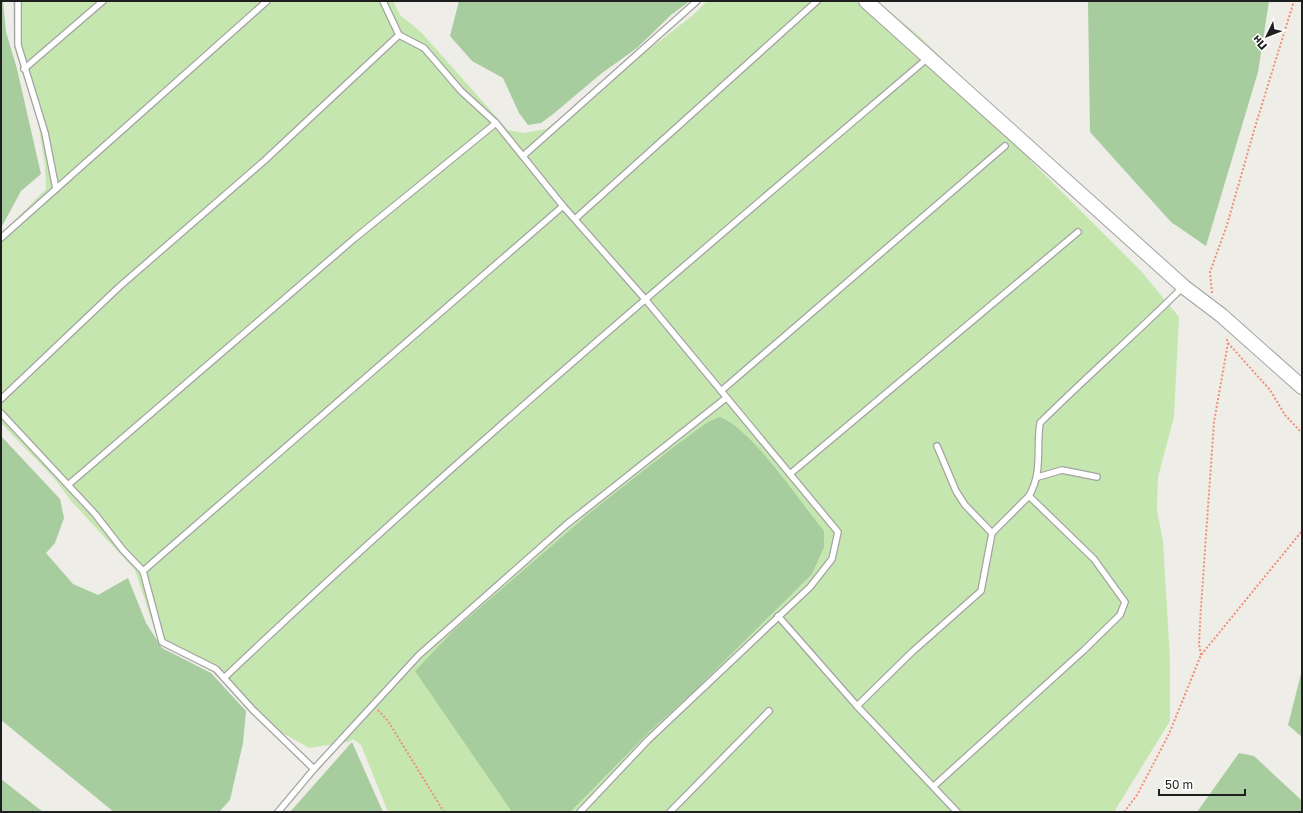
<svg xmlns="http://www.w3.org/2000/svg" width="1303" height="813" viewBox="0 0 1303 813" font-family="'Golos Text',sans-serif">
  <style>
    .grass { fill: #c6e6b0 }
    .forest { fill: #a7cc9e }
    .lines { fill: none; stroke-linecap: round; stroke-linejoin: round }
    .service-casing { stroke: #a3a3a3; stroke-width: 8 }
    .tertiary-casing { stroke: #a3a3a3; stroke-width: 16 }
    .path { stroke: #f08f77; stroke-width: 2; stroke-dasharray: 2 2; stroke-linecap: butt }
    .service { stroke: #fff; stroke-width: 5.5 }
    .tertiary { stroke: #fff; stroke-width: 14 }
  </style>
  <rect width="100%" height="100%" fill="#efede7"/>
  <polygon class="grass" points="13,1 393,1 400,15 421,32 508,130 523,133 546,129 566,113 596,95 635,60 692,16 707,1 877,1 917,34 968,83 1032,162 1141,271 1179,317 1174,417 1158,477 1157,510 1163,541 1170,659 1170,721 1114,812 388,812 361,745 353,739 348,742 309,748 258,719 213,672 162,645 156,634 135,570 72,502 54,478 1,423 1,234 46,189 45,166 38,122 14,47"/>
  <g class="forest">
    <polygon points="1,1 3,1 6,32 17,69 41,174 21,191 1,228"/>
    <polygon points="459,1 690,1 671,15 637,48 602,73 552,115 541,123 528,125 519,113 503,78 472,61 450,36"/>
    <polygon points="1088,1 1269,1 1258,72 1206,246 1171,222 1090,132"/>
    <path d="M720,417C752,429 800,502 824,531V547L812,574L692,693L650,731L570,812H512L415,671L454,630L592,511L675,446L708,422Z"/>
    <polygon points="1,436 60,499 64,518 55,543 46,553 73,584 98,595 128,578 146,623 162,648 211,673 246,711 243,743 230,800 219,812 114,812 1,720"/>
    <polygon points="1302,670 1302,737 1288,725"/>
    <polygon points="352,742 383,812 290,812"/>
    <polygon points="1239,753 1254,756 1298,797 1302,801 1302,812 1197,812"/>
    <polygon points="1,779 43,812 1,812"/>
  </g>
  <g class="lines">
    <defs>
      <g id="service">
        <polyline points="18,1 18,45 45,133 56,189"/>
        <polyline points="383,1 399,35 424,48 461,91 496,123 563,206 645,299 838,532 832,559 810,587 648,740 580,812"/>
        <polyline points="24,69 103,1"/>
        <polyline points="523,156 697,1"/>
        <polyline points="575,219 817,1"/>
        <polyline points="1,238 267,1"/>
        <polyline points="721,391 1005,146"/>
        <polyline points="1,399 119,287 264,161 399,35"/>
        <polyline points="1,413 95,514 123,550 143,571 162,642 216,669 253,710 314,769 278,812"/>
        <polyline points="937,446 956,491 965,505 992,533 981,591 912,652 857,706 957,812"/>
        <polyline points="790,474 1078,232"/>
        <polyline points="1038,477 1062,470 1097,477"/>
        <polyline points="68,485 355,238 496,123"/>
        <path d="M992,533L1029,496C1043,472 1036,449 1040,423C1087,376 1137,333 1183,287"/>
        <polyline points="143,571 563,206"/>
        <polyline points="778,616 857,706"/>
        <path d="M224,678C449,464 686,264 922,63"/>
        <polyline points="314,769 419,655 567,524 726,398"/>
        <polyline points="934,786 1083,651 1120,615 1125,602 1094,559 1029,496"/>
        <polyline points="670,812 769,711"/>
      </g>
      <polyline id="tertiary" points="866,1 1184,287 1221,315 1302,387"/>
    </defs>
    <use href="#service" class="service-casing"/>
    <use href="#tertiary" class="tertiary-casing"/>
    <g class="path">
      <polyline points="1212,293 1210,272 1227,225 1255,127 1294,1"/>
      <polyline points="1228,343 1270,390 1285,415 1302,433"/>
      <polyline points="1201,655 1199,644 1201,607 1214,422 1228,343 1226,337"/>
      <polyline points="378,710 388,721 444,812"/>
      <polyline points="1124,812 1137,795 1169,734 1201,655 1302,531"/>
    </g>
    <use href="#service" class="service"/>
    <use href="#tertiary" class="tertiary"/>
  </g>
  <rect width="1303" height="813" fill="none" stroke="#1f1f1f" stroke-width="4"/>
  <g transform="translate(1267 36) rotate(227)" stroke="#ffffff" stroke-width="3" paint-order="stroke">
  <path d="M0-3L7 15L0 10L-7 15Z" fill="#1f1f1f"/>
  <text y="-6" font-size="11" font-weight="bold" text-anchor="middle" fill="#1f1f1f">Пн</text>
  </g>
  <path d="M1159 789v6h86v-6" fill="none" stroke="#1f1f1f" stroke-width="2"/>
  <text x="1165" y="789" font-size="12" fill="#1f1f1f" stroke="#ffffff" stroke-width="3" paint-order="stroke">50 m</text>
</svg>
